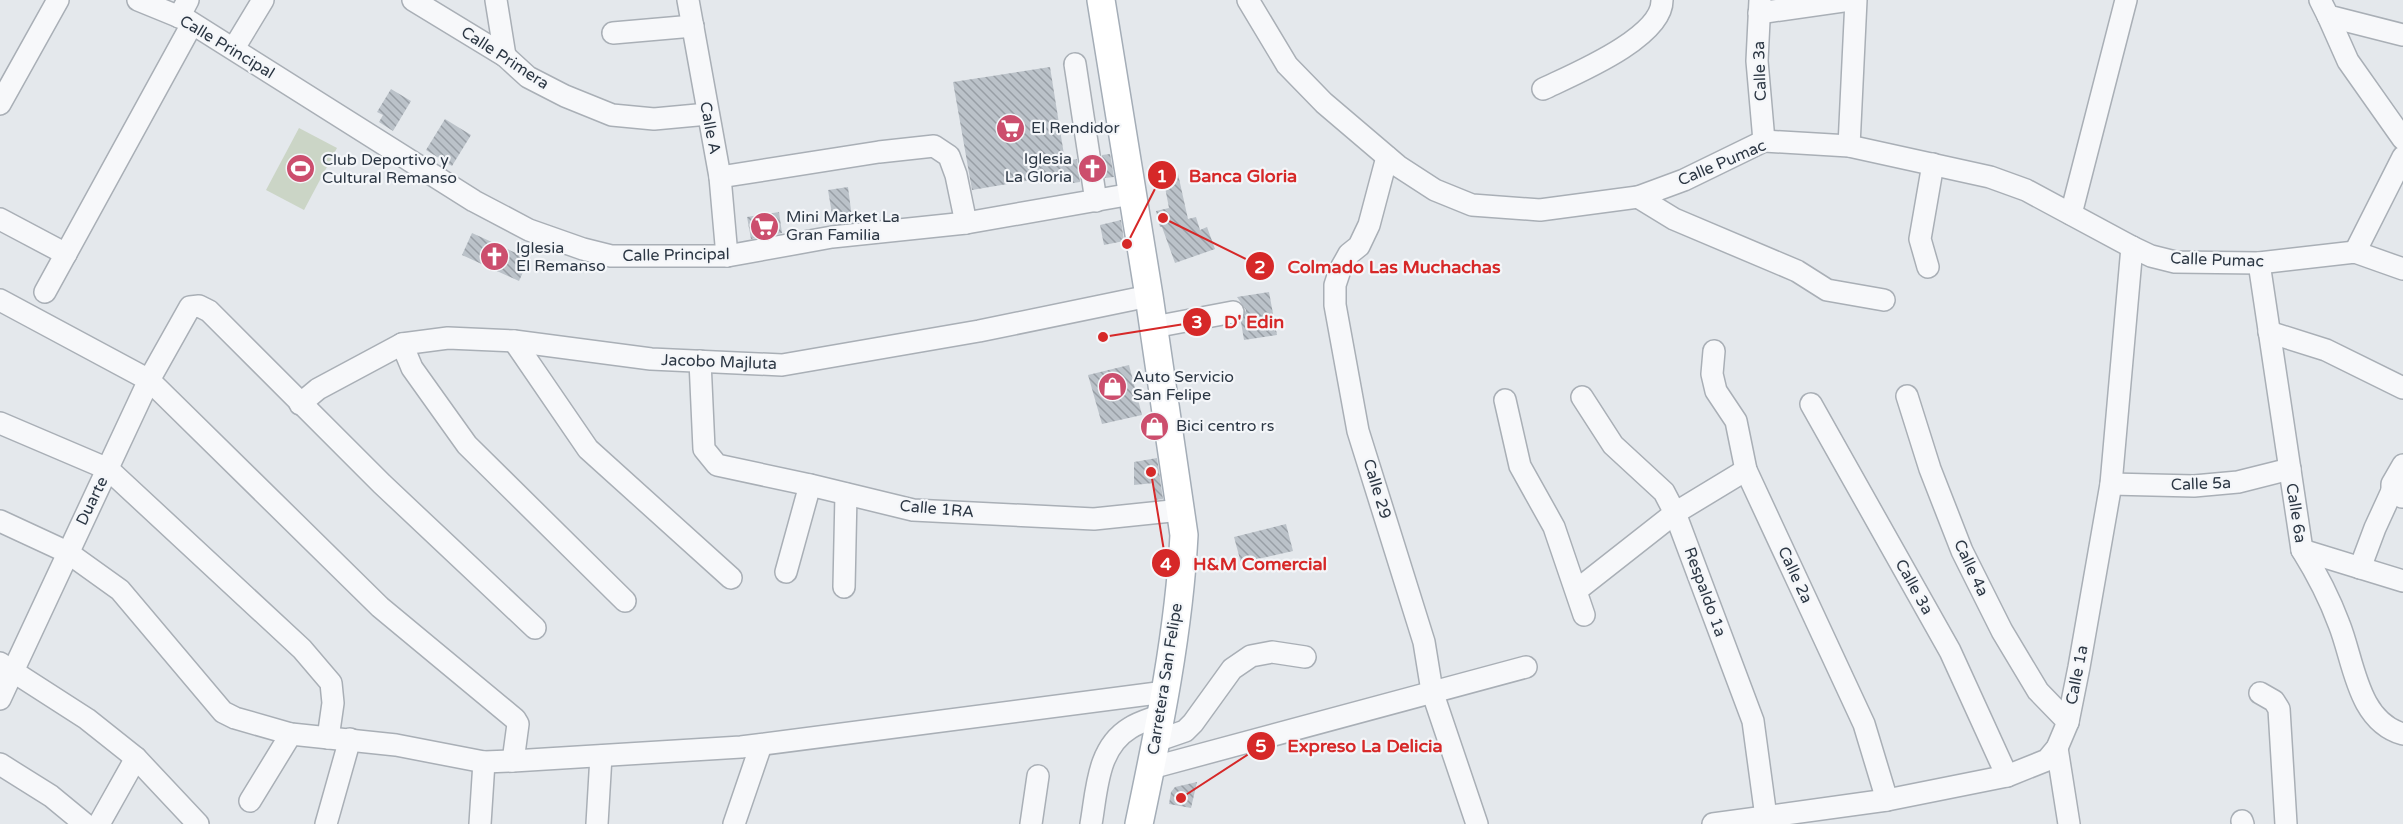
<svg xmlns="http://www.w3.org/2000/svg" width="2403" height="824" viewBox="0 0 2403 824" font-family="'Varela Round',sans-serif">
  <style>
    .pitch { fill: #cbd5c6 }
    .building { fill: url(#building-back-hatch) }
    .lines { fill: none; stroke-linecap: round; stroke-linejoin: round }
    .minor-casing { stroke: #a9afb6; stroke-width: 24 }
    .major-casing { stroke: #a4adb7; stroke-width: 30 }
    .minor { stroke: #f7f8fa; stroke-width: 21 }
    .major { stroke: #fff; stroke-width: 27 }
    .labels { text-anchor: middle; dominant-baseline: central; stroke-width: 4.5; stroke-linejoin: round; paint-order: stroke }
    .street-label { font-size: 16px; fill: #2c3744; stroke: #f4f6f9 }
    .poi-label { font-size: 16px; fill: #2c3744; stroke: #f4f6f9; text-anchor: start }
    .leader { fill: none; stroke: #d62828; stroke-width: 2 }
    .callout-dot { fill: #d62828; stroke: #f4f6f9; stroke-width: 2 }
    .mark-label { font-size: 18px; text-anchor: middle; font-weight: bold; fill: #fff }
    .callout-label { font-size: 18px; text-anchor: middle; font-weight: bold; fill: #d62828; stroke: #f4f6f9; stroke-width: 4.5; stroke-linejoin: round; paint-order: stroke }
  </style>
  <defs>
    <pattern id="building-back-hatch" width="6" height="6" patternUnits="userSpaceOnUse" patternTransform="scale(1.5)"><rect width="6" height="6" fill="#bbc2c9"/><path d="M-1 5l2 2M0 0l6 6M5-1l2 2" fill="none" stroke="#989ea5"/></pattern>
  </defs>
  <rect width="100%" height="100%" fill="#e4e8ec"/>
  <polygon class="pitch" points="299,128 337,148 304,210 266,190"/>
  <g class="building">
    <polygon points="1050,67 1065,161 1077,159 1080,182 1073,183 1072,173 972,190 953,82"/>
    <polygon points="391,89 411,101 393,131 379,122 383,115 377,112"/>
    <polygon points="445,119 471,135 452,166 426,150"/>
    <polygon points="1110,154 1114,177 1105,178 1102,155"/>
    <polygon points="1178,174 1188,219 1196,217 1200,230 1207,227 1215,249 1175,263 1162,227 1160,227 1156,211 1169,208 1163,177"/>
    <polygon points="848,187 852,218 833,220 828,190"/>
    <polygon points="779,212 782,233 751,239 747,217"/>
    <polygon points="1121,220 1124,241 1104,245 1100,225"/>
    <polygon points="472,233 529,259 519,281 462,255"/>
    <polygon points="1269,292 1277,335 1244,340 1241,322 1246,310 1237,297"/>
    <polygon points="1129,365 1142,415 1102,424 1088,375"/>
    <polygon points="1157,458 1163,499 1155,500 1154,483 1134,485 1134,462"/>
    <polygon points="1286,524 1293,551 1241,563 1234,537"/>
    <polygon points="1197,782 1191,808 1169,804 1171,792 1175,787"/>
  </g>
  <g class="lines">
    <defs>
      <g id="minor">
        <polyline points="138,0 187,20 474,201 529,230 583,249 611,256 727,256 832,237 966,223 1132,194"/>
        <polyline points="413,0 505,56 528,77 565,96 612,115 654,119 708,114"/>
        <polyline points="496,0 505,56"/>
        <polyline points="688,0 720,177 727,256"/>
        <polyline points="1248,0 1287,65 1324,103 1398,166 1435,190 1472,205 1540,210 1638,197 1684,180 1764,141 1849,146 1990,177 2026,190 2132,247 2151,256 2175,262 2259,263 2355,252 2403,269"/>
        <polyline points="1760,0 1757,61 1764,141"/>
        <polyline points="2320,0 2328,16 2403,35"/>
        <polyline points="1759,13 1850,0"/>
        <polyline points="2328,16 2348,61 2403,139"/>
        <polyline points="179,17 188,0"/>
        <polyline points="613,33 693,26"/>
        <polyline points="234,48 263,0"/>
        <polyline points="1075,64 1096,201"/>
        <path d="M1543,89C1572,75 1663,38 1662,0"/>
        <polyline points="0,104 58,0"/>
        <polyline points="1849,146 1856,0"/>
        <polyline points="1387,157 1369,225 1359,246 1349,254 1340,270 1335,285 1335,305 1358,431 1424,642 1432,691 1477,824"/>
        <polyline points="720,177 879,152 934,146 949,156 956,175 966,223"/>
        <polyline points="1638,197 1674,219 1797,271 1827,290 1884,300"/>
        <polyline points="2071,214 2126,0"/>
        <polyline points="0,219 66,254"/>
        <polyline points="2355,252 2403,157"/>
        <path d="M2259,263L2302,550C2317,574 2329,597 2339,624C2354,661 2357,721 2403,734"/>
        <polyline points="1928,267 1920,239 1933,164"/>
        <polyline points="45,292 192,24"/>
        <polyline points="0,300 149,380 380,607 515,719 518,724 513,761"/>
        <polyline points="1154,327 1233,312"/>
        <polyline points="2269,332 2326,350 2403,388"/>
        <polyline points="514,341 588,449 731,578"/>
        <polyline points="402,344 412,368 467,445 625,601"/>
        <polyline points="1714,351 1712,374 1716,391 1736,421 1746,470 1864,724 1887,800"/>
        <polyline points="700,361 704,449 717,465 810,485 913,510 1094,519 1181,510"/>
        <polyline points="1907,396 1930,469 1962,551 2002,631 2038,691 2068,722"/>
        <polyline points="1582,397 1613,445 1664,492 1675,513 1753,721 1766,817"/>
        <polyline points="1505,400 1520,466 1554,527 1584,615"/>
        <polyline points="300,404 318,389 402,344 448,338 514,341 651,359 782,365 979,331 1149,296"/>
        <polyline points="1811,404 1950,651 2007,776"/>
        <polyline points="0,423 108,469 302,649 331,683 333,703 328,738"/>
        <polyline points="2111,484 2194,486 2238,482 2290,469"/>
        <polyline points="2402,497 2392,491 2392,484 2403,465"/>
        <polyline points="0,521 67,552 120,590 223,712 235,718 291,734 396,745 484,762 513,761 741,747 1165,692"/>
        <polyline points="2302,550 2403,581"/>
        <polyline points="2360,568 2375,528 2392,491"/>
        <polyline points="786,572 810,485"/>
        <polyline points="844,587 846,494"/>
        <polyline points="1577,590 1675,513 1746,470"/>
        <polyline points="0,663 87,719 136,758 198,824"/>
        <polyline points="2260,693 2274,701 2279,709 2286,824"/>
        <polyline points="0,699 149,380 190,307 199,306 209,311 382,484 535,628"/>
        <polyline points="1156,741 1185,731 1193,723 1232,669 1251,656 1272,652 1305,657"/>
        <polyline points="2057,748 2069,824"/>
        <polyline points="0,764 51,796 85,824"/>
        <polyline points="1151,768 1526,667"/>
        <polyline points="250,801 291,734"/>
        <polyline points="2242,821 2243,824"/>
        <polyline points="99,824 136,758"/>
        <polyline points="326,824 350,739"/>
        <polyline points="480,824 484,762"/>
        <polyline points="597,824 601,756"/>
        <polyline points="734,824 761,745"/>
        <polyline points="1031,824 1038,776"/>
        <path d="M1091,824C1097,790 1097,748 1130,728C1139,722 1151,719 1161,715"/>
        <polyline points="1713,824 1887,800 2007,776 2047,760 2057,748 2068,722 2079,667 2111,484 2132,247"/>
      </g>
      <path id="major" d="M1101,0L1149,296L1184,535C1179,632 1159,729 1139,824"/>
    </defs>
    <use href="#minor" class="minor-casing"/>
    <use href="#major" class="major-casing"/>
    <use href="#minor" class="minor"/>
    <use href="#major" class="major"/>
  </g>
  <defs>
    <symbol id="supermarket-disc" viewBox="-11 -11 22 22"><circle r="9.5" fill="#cc4e6d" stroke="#f4f6f9"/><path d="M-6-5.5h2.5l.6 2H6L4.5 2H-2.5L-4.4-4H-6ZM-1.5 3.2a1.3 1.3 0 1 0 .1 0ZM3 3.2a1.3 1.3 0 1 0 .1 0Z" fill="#fff"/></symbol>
    <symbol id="church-disc" viewBox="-11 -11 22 22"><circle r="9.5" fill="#cc4e6d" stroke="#f4f6f9"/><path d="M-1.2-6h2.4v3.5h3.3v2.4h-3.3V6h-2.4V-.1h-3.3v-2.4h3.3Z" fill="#fff"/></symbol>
    <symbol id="stadium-disc" viewBox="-11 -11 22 22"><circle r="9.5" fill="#cc4e6d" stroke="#f4f6f9"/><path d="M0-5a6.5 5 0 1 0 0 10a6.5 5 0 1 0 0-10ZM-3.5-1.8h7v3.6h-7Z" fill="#fff"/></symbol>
    <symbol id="shop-disc" viewBox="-11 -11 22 22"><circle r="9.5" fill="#cc4e6d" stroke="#f4f6f9"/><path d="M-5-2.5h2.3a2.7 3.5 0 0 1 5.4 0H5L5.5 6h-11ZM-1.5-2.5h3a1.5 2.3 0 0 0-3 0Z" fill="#fff"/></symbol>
  </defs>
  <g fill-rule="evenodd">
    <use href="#supermarket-disc" x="994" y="112" width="33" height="33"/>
    <use href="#church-disc" x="1076" y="152" width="33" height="33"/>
    <use href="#stadium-disc" x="284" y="152" width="33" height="33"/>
    <use href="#supermarket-disc" x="748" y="210" width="33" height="33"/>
    <use href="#church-disc" x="478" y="240" width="33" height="33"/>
    <use href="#shop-disc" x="1096" y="370" width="33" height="33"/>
    <use href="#shop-disc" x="1138" y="410" width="33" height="33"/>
  </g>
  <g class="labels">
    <g class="street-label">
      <text transform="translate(227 47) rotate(31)">Calle Principal</text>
      <text transform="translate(505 58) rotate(33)">Calle Primera</text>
      <text transform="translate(1760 71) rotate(-92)">Calle 3a</text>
      <text transform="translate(710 128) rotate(79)">Calle A</text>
      <text transform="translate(1722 163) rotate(-23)">Calle Pumac</text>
      <text transform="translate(676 255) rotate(-1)">Calle Principal</text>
      <text transform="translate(2217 260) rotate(2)">Calle Pumac</text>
      <text transform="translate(719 362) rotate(2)">Jacobo Majluta</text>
      <text transform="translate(2201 484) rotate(-2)">Calle 5a</text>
      <text transform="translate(1377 489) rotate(73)">Calle 29</text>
      <text transform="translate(92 501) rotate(-64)">Duarte</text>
      <text transform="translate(937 509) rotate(5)">Calle 1RA</text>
      <text transform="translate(2296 513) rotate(81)">Calle 6a</text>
      <text transform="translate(1971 568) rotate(65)">Calle 4a</text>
      <text transform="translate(1795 575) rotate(65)">Calle 2a</text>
      <text transform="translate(1914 587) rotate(61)">Calle 3a</text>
      <text transform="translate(1705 592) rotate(70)">Respaldo 1a</text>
      <text transform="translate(2077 675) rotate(-79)">Calle 1a</text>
      <text transform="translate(1165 679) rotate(-81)">Carretera San Felipe</text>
    </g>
    <g class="poi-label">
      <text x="1031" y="128">El Rendidor</text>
      <text x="1072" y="159" text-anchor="end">Iglesia<tspan x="1072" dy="18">La Gloria</tspan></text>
      <text x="322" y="160">Club Deportivo y<tspan x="322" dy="18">Cultural Remanso</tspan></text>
      <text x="786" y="217">Mini Market La<tspan x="786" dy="18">Gran Familia</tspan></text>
      <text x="516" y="248">Iglesia<tspan x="516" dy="18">El Remanso</tspan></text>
      <text x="1133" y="377">Auto Servicio<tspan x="1133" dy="18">San Felipe</tspan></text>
      <text x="1176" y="426">Bici centro rs</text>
    </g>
  </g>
  <path class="leader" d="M1127 244L1162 175M1163 218L1260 266M1103 337L1197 322M1151 472L1166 563M1181 798L1261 746"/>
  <g class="callout-dot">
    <circle cx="1127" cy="244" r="6"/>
    <circle cx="1163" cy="218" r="6"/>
    <circle cx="1103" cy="337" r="6"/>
    <circle cx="1151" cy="472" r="6"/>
    <circle cx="1181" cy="798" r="6"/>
    <circle cx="1162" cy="175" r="15"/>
    <circle cx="1260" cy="266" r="15"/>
    <circle cx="1197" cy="322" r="15"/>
    <circle cx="1166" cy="563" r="15"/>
    <circle cx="1261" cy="746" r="15"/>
  </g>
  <g class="mark-label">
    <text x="1162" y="182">1</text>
    <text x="1260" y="273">2</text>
    <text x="1197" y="328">3</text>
    <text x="1166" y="570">4</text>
    <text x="1261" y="752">5</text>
  </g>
  <g class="callout-label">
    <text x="1243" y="182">Banca Gloria</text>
    <text x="1394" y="273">Colmado Las Muchachas</text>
    <text x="1254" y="328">D' Edin</text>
    <text x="1260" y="570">H&amp;M Comercial</text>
    <text x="1365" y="752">Expreso La Delicia</text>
  </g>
</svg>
